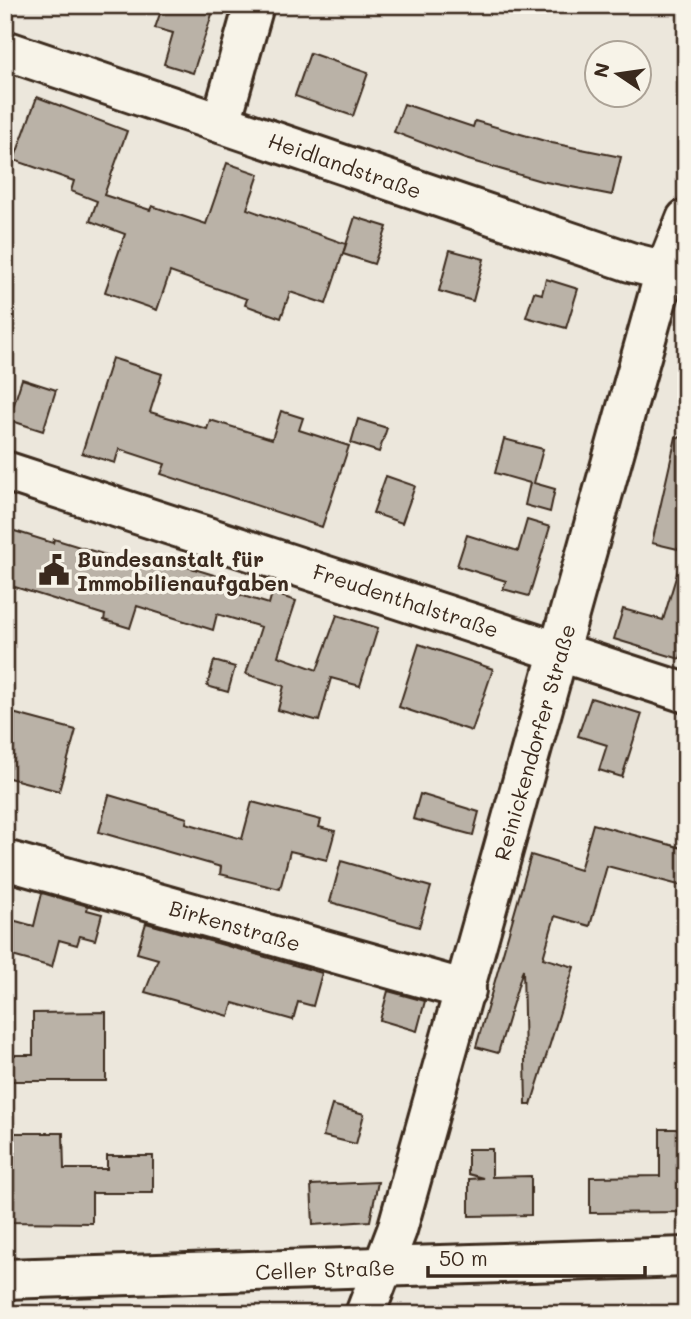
<svg xmlns="http://www.w3.org/2000/svg" width="691" height="1319" viewBox="0 0 691 1319" font-family="Mali,sans-serif">
  <style>
    .building { fill: #bab2a7; stroke: #3b2a1e; stroke-width: 2 }
    .lines { fill: none; stroke-linecap: round; stroke-linejoin: round }
    .minor-casing { stroke: #3b2a1e; stroke-width: 44 }
    .major-casing { stroke: #3b2a1e; stroke-width: 44 }
    .minor { stroke: #f7f3e8; stroke-width: 38 }
    .major { stroke: #f7f3e8; stroke-width: 38 }
    .labels { text-anchor: middle; dominant-baseline: central; stroke-width: 7; stroke-linejoin: round; paint-order: stroke }
    .street-label { font-size: 21px; fill: #3b2a1e; stroke: #f7f3e8 }
    .poi-label { font-size: 21px; font-weight: bold; fill: #3b2a1e; stroke: #f7f3e8; text-anchor: start }
  </style>
  <rect width="100%" height="100%" fill="#ece7dc"/>
  <filter id="ink" filterUnits="userSpaceOnUse"><feTurbulence type="fractalNoise" baseFrequency=".0143" numOctaves="2"/><feDisplacementMap in="SourceGraphic" scale="14" xChannelSelector="R" yChannelSelector="G"/><feConvolveMatrix kernelMatrix="1 2 1 2 8 2 1 2 1" color-interpolation-filters="sRGB"/></filter>
  <g filter="url(#ink)">
    <g class="building">
      <polygon points="163,5 215,5 193,73 164,64 173,33 155,28"/>
      <polygon points="310,53 368,73 353,116 295,96"/>
      <polygon points="37,97 127,131 104,195 150,210 152,206 206,224 227,163 259,174 247,209 346,244 326,304 290,292 281,318 245,305 247,299 170,272 157,310 105,292 125,234 90,221 97,201 71,191 74,181 14,160"/>
      <polygon points="404,104 473,127 475,121 552,143 621,157 612,195 541,181 465,159 394,132"/>
      <polygon points="355,217 387,227 374,264 343,254"/>
      <polygon points="450,250 484,259 473,301 439,291"/>
      <polygon points="546,279 578,289 566,328 526,317 534,292 542,294"/>
      <polygon points="112,358 162,374 150,412 207,429 210,420 272,439 281,411 303,418 299,430 349,446 322,527 161,474 165,464 119,449 115,463 82,453"/>
      <polygon points="22,379 56,390 43,431 9,420"/>
      <polygon points="358,419 387,428 379,452 351,443"/>
      <polygon points="676,437 686,438 686,535 682,550 652,543"/>
      <polygon points="504,439 543,449 534,483 555,489 550,512 525,505 530,483 495,473"/>
      <polygon points="386,476 415,486 402,523 373,513"/>
      <polygon points="527,520 550,527 529,596 503,589 506,581 457,566 467,535 518,551"/>
      <polygon points="5,528 53,543 54,539 135,564 137,559 153,564 155,557 227,579 224,590 269,604 272,593 296,601 278,656 317,670 337,615 378,628 360,686 331,678 319,721 278,710 284,686 246,674 261,627 217,614 213,630 137,606 130,628 104,620 105,615 5,584"/>
      <polygon points="680,564 686,565 686,640 680,659 614,639 623,609 663,620"/>
      <polygon points="419,644 493,669 472,731 399,707"/>
      <polygon points="214,661 235,667 228,692 207,686"/>
      <polygon points="591,698 642,714 622,777 599,770 607,745 578,736"/>
      <polygon points="5,711 76,730 59,791 5,777"/>
      <polygon points="420,794 479,812 473,835 413,819"/>
      <polygon points="109,795 187,818 186,823 242,839 252,802 321,820 319,827 335,831 327,860 290,851 280,889 220,874 221,867 99,832"/>
      <polygon points="593,824 686,849 686,887 607,866 590,926 555,916 543,958 574,967 531,1105 526,1105 523,969 498,1053 476,1047 531,855 580,870"/>
      <polygon points="341,861 431,887 419,927 330,902"/>
      <polygon points="42,893 88,906 87,910 102,914 95,940 80,936 77,945 59,940 52,967 5,954 5,918 34,926"/>
      <polygon points="146,923 322,973 313,1006 298,1002 293,1020 233,1003 229,1016 145,992 158,959 137,953"/>
      <polygon points="388,991 425,1001 417,1031 380,1020"/>
      <polygon points="106,1012 106,1081 9,1081 9,1055 33,1055 33,1013"/>
      <polygon points="332,1105 364,1114 356,1144 323,1136"/>
      <polygon points="660,1129 686,1129 686,1212 590,1213 590,1177 660,1176"/>
      <polygon points="5,1133 63,1133 64,1169 107,1169 107,1156 153,1156 153,1193 92,1193 92,1223 5,1222"/>
      <polygon points="468,1149 492,1149 492,1177 531,1176 531,1215 469,1216 469,1179 483,1178 468,1174"/>
      <polygon points="378,1182 370,1221 313,1225 311,1185"/>
    </g>
    <g class="lines">
      <defs>
        <g id="minor">
          <polyline points="5,50 630,262 686,276"/>
          <polyline points="221,123 254,5"/>
          <polyline points="5,471 686,693"/>
          <polyline points="5,860 466,990"/>
          <polyline points="365,1314 397,1230 665,271 686,219"/>
        </g>
        <polyline id="major" points="5,1279 686,1257"/>
      </defs>
      <use href="#minor" class="minor-casing"/>
      <use href="#major" class="major-casing"/>
      <use href="#minor" class="minor"/>
      <use href="#major" class="major"/>
    </g>
  </g>
  <defs>
    <symbol id="civic-bare" viewBox="-9 -9 18 18"><path d="M-.6-6.5H3V-4.5H.6V-3L4-1V1h2V6H-6V1h2V-1L-.6-3ZM-1.2 2.5V6h2.4V2.5Z" fill="#3b2a1e" stroke="#f7f3e8" stroke-width="2.5" paint-order="stroke"/></symbol>
  </defs>
  <g fill-rule="evenodd">
    <use href="#civic-bare" x="32" y="548" width="44" height="44"/>
  </g>
  <g class="labels">
    <g class="street-label">
      <text transform="translate(345 165) rotate(19)">Heidlandstraße</text>
      <text transform="translate(406 600) rotate(18)">Freudenthalstraße</text>
      <text transform="translate(534 742) rotate(-74)">Reinickendorfer Straße</text>
      <text transform="translate(235 925) rotate(16)">Birkenstraße</text>
      <text transform="translate(325 1269) rotate(-2)">Celler Straße</text>
    </g>
    <g class="poi-label">
      <text x="77" y="558">Bundesanstalt für<tspan x="77" dy="24">Immobilienaufgaben</tspan></text>
    </g>
  </g>
  <rect width="691" height="1319" fill="none" stroke="#f7f3e8" stroke-width="28"/>
  <rect x="14" y="14" width="663" height="1291" fill="none" stroke="#3b2a1e" stroke-width="2.5" filter="url(#ink)"/>
  <g transform="translate(618 74) rotate(283)"><circle r="33" fill="#f7f3e8" stroke="#aca397" stroke-width="2"/>
  <path d="M0-5L12 26L0 18L-12 26Z" fill="#3b2a1e"/>
  <text y="-10" font-size="19" font-weight="bold" text-anchor="middle" fill="#3b2a1e">N</text>
  </g>
  <path d="M428 1266v10h217v-10" fill="none" stroke="#3b2a1e" stroke-width="3.5"/>
  <text x="439" y="1266" font-size="21" fill="#3b2a1e" stroke="#f7f3e8" stroke-width="5" paint-order="stroke">50 m</text>
</svg>
